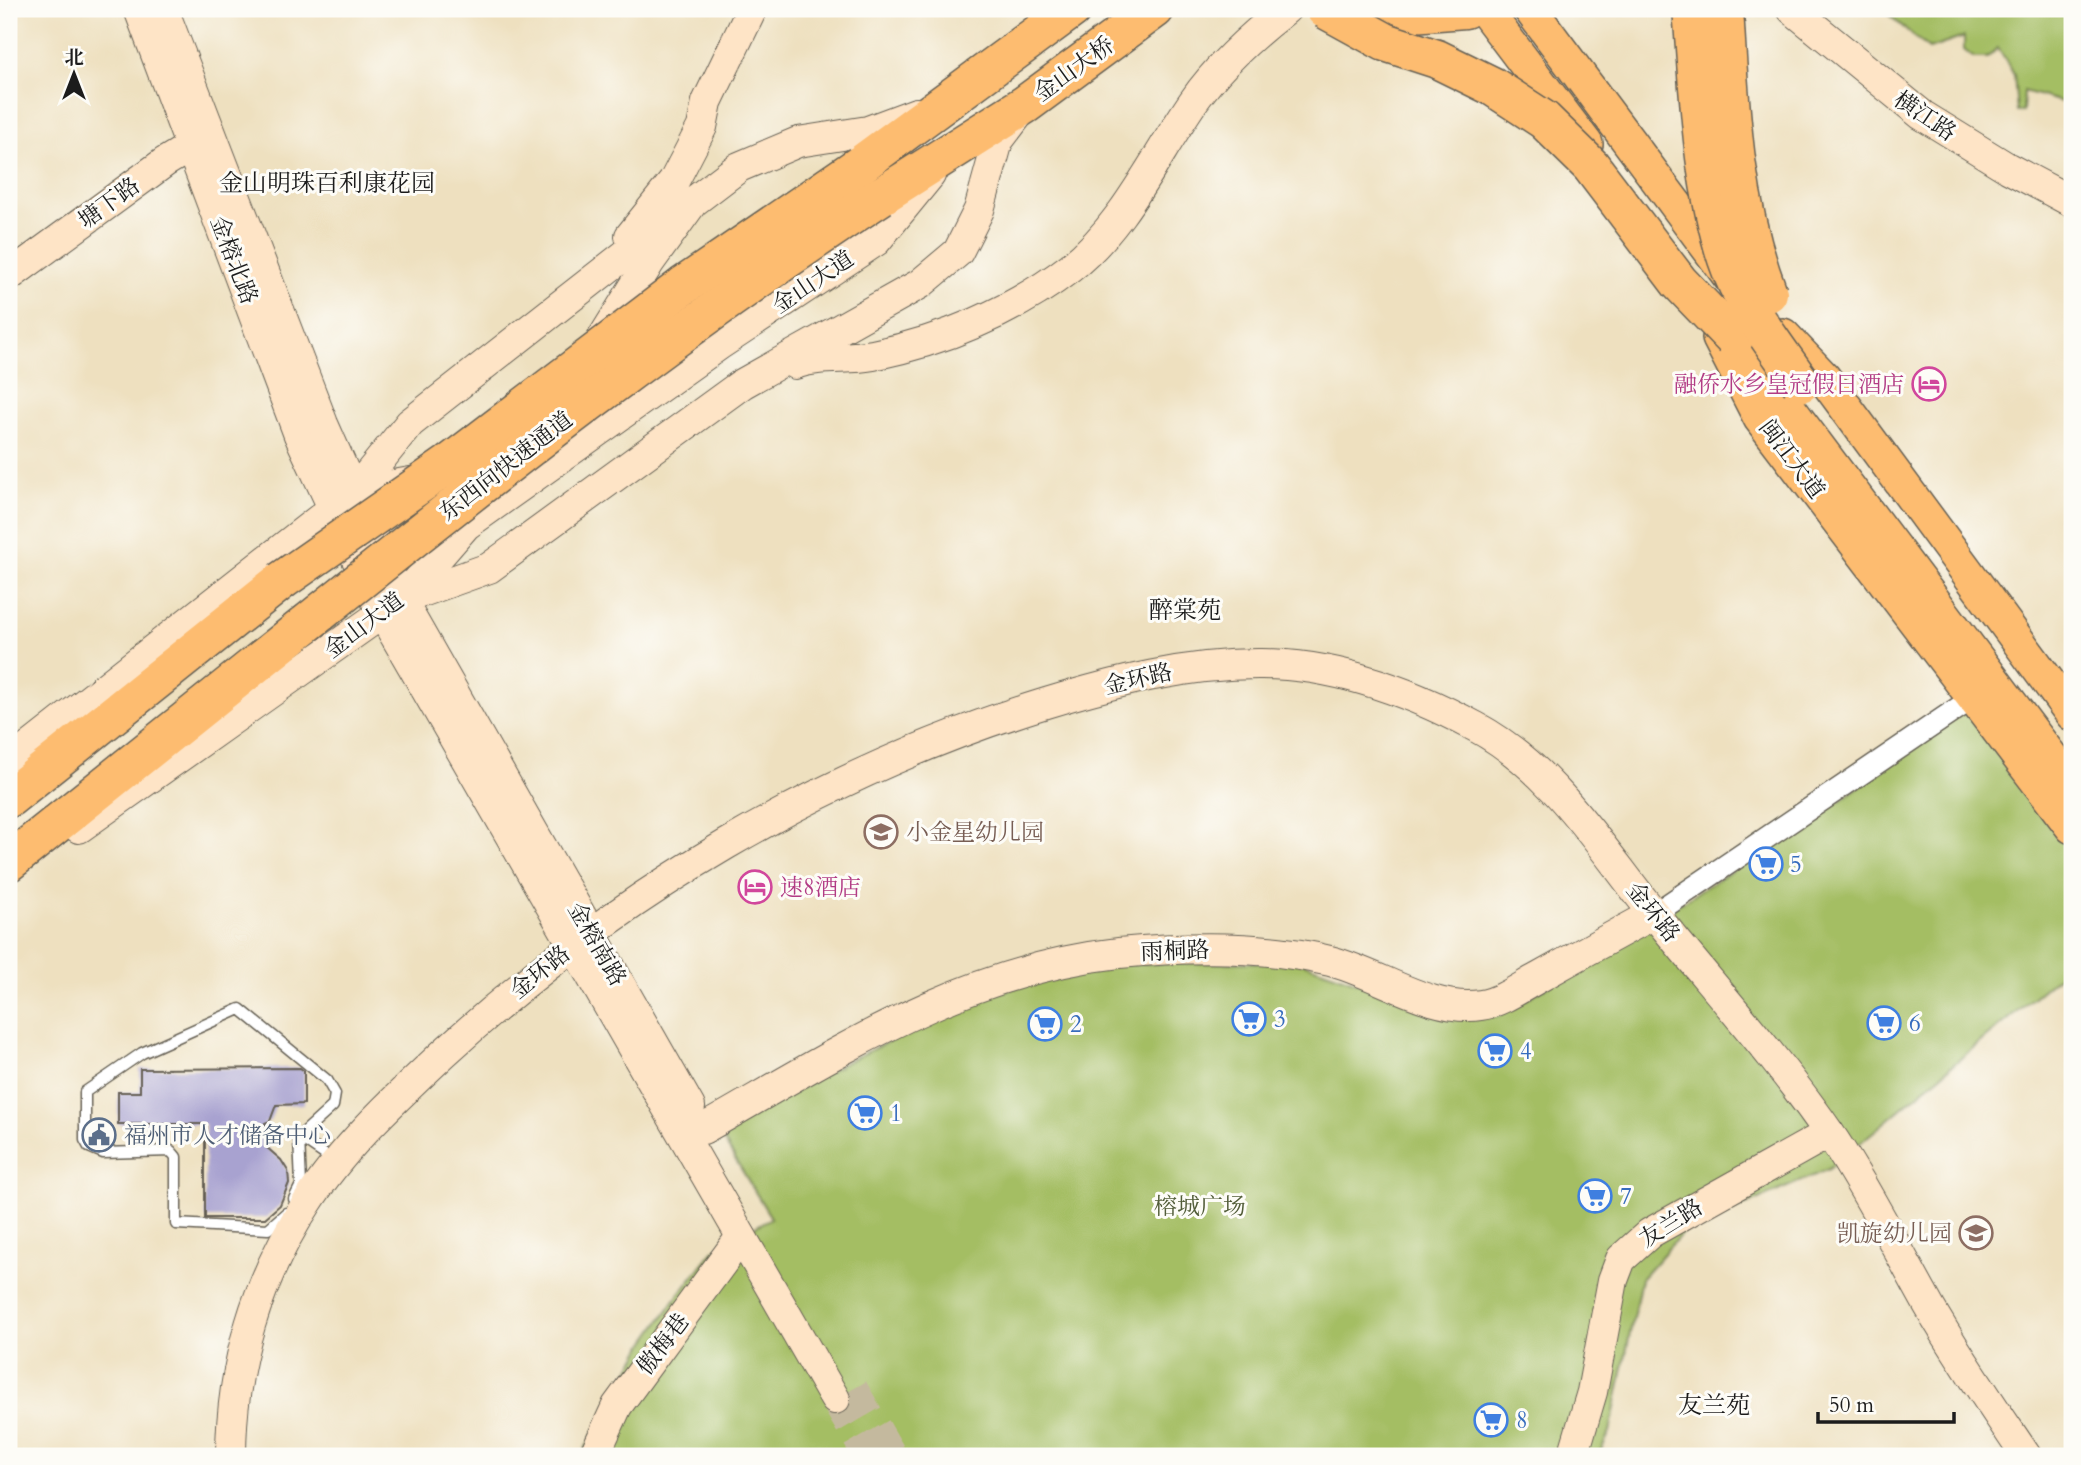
<svg xmlns="http://www.w3.org/2000/svg" width="2081" height="1465" viewBox="0 0 2081 1465" font-family="Cardo,'Noto Serif SC',serif">
  <style>
    .green { fill: #a4be64; stroke: #606d40; stroke-width: 2 }
    .building { fill: #a8a2d0 }
    .lines { fill: none; stroke-linecap: round; stroke-linejoin: round }
    .secondary-tunnel { stroke: #c4b99e; stroke-width: 30; stroke-dasharray: 30 15; stroke-linecap: butt }
    .lane-casing { stroke: #666155; stroke-width: 13 }
    .street-casing { stroke: #666155; stroke-width: 24 }
    .secondary-casing { stroke: #666155; stroke-width: 32 }
    .primary-casing { stroke: #666155; stroke-width: 36 }
    .highway-casing { stroke: #666155; stroke-width: 41 }
    .lane { stroke: #fff; stroke-width: 10 }
    .street { stroke: #fff; stroke-width: 21 }
    .secondary { stroke: #fee4c6; stroke-width: 30 }
    .primary { stroke: #fdbc70; stroke-width: 33 }
    .highway { stroke: #fdbc70; stroke-width: 38 }
    .highway-bridge-casing { stroke: #666155; stroke-width: 41; stroke-linecap: butt }
    .highway-bridge { stroke: #fdbc70; stroke-width: 38 }
    .labels { text-anchor: middle; dominant-baseline: central; stroke-width: 6; stroke-linejoin: round; paint-order: stroke }
    .street-label { font-size: 23px; fill: #1c1c1c; stroke: #fdfcf7 }
    .hotel-label { font-size: 23px; fill: #b23c85; stroke: #fdfcf7; text-anchor: end }
    .education-label { font-size: 23px; fill: #785e54; stroke: #fdfcf7; text-anchor: start }
    .shop-label { font-size: 23px; fill: #366cbe; stroke: #fdfcf7; text-anchor: start }
    .service-label { font-size: 23px; fill: #4e5e75; stroke: #fdfcf7; text-anchor: start }
    .park-label { font-size: 23px; fill: #525d39; stroke: #fdfcf7 }
    .neighbourhood-label { font-size: 24px; fill: #1c1c1c; stroke: #fdfcf7 }
  </style>
  <rect width="100%" height="100%" fill="#fdfcf7"/>
  <filter id="ink" filterUnits="userSpaceOnUse"><feTurbulence type="fractalNoise" baseFrequency=".0143" numOctaves="2"/><feDisplacementMap in="SourceGraphic" scale="14" xChannelSelector="R" yChannelSelector="G"/><feConvolveMatrix kernelMatrix="1 2 1 2 8 2 1 2 1" color-interpolation-filters="sRGB"/></filter>
  <filter id="wash" filterUnits="userSpaceOnUse"><feTurbulence type="fractalNoise" baseFrequency=".00686" numOctaves="4" result="noise"/><feDisplacementMap in="SourceGraphic" scale="28" xChannelSelector="R" yChannelSelector="G"/><feGaussianBlur stdDeviation="1.57" result="paint"/><feColorMatrix in="noise" values="0 0 0 0 0 0 0 0 0 0 0 0 0 0 0 0 0 1.4 0 .05"/><feComposite in="paint" operator="in"/></filter>
  <g filter="url(#wash)">
    <rect width="100%" height="100%" fill="#eee0bf"/>
    <g class="green">
      <polygon points="1882,9 2072,9 2072,105 2024,91 2023,112 2017,111 2014,75 1998,48 1987,58 1974,58 1964,50 1964,37 1929,49"/>
      <polygon points="1982,697 2072,819 2072,965 1829,1169 1683,1232 1641,1279 1610,1432 1598,1456 581,1456 644,1344 676,1298 714,1250 771,1218 720,1134 846,1062 983,997 1097,964 1300,962 1415,1002 1498,1017 1816,818"/>
    </g>
    <g id="blocks">
      <polygon class="building" points="300,1068 304,1071 304,1104 276,1105 270,1121 265,1123 265,1146 281,1160 288,1171 289,1183 280,1205 265,1218 205,1218 205,1124 118,1124 118,1092 140,1092 140,1069"/>
    </g>
  </g>
  <g filter="url(#ink)">
    <use href="#blocks" fill-opacity="0" stroke="#666155" stroke-width="2"/>
    <g class="lines">
      <g class="secondary-tunnel">
        <polyline points="853,1389 892,1456"/>
        <polyline points="835,1399 868,1456"/>
      </g>
      <defs>
        <g id="lane">
          <polyline points="294,1199 301,1185 299,1137"/>
          <polyline points="286,1213 268,1229 176,1224 176,1157 171,1151 103,1153 89,1147 85,1140 85,1092 142,1053 240,1009 327,1080 335,1094 333,1106 299,1137 334,1161"/>
        </g>
        <polyline id="street" points="1654,914 1973,698"/>
        <g id="secondary">
          <polyline points="139,9 299,435 382,613 835,1399"/>
          <polyline points="163,9 323,424 401,600 690,1107"/>
          <polyline points="1792,9 1922,115 2008,168 2072,202"/>
          <polyline points="630,236 674,181 702,127 707,102 752,9"/>
          <polyline points="9,276 165,162 208,136"/>
          <polyline points="602,339 649,263 693,202 739,167 798,142 868,131 916,113"/>
          <path d="M795,364C819,355 848,360 873,355C943,341 1014,311 1070,268C1124,226 1155,157 1193,102C1219,65 1251,36 1286,9"/>
          <polyline points="354,492 410,423 667,222"/>
          <polyline points="405,598 489,568 742,384 920,284 958,252 979,210 998,141 1020,112"/>
          <polyline points="9,763 354,492 422,480"/>
          <polyline points="79,828 401,600 466,525 719,345 876,241 930,175"/>
          <path d="M703,1129C837,1053 962,970 1119,953C1188,946 1263,945 1330,961C1378,973 1432,1013 1481,1005C1501,1002 1521,987 1538,978C1577,956 1615,935 1654,914"/>
          <path d="M231,1456C231,1366 257,1279 307,1203C343,1147 395,1099 444,1053C617,895 822,772 1046,703C1115,682 1185,664 1258,664C1335,663 1409,691 1476,727C1552,768 1599,845 1651,910C1712,986 1779,1059 1834,1140C1869,1193 1898,1251 1929,1306C1959,1358 1993,1407 2026,1456"/>
          <polyline points="594,1456 617,1406 741,1237"/>
          <polyline points="1573,1456 1592,1392 1613,1280 1621,1259 1650,1233 1829,1133"/>
        </g>
        <g id="primary">
          <polyline points="1484,9 1586,144"/>
          <polyline points="1530,9 1732,280"/>
          <polyline points="1783,335 1824,378 2072,714"/>
          <polyline points="1719,338 1760,418 2072,827"/>
        </g>
        <g id="highway">
          <polyline points="1334,9 1384,15 1465,9"/>
          <polyline points="860,165 1072,9"/>
          <polyline points="881,196 1026,104 1155,9"/>
          <polyline points="1734,339 2072,789"/>
          <polyline points="9,798 281,581"/>
          <polyline points="9,862 306,624"/>
        </g>
      </defs>
      <use href="#lane" class="lane-casing"/>
      <use href="#street" class="street-casing"/>
      <use href="#secondary" class="secondary-casing"/>
      <use href="#primary" class="primary-casing"/>
      <use href="#highway" class="highway-casing"/>
      <use href="#lane" class="lane"/>
      <use href="#street" class="street"/>
      <use href="#secondary" class="secondary"/>
      <use href="#primary" class="primary"/>
      <use href="#highway" class="highway"/>
      <defs>
        <g id="highway-bridge">
          <polyline points="1325,9 1385,42 1437,59 1492,86 1544,120 1591,166 1679,282 1734,339"/>
          <path d="M1692,9C1699,92 1701,179 1727,259C1742,305 1774,344 1801,383"/>
          <path d="M1724,9C1730,106 1733,201 1768,293"/>
          <polyline points="281,581 449,464 683,286 860,165"/>
          <path d="M306,624C493,474 680,327 881,196"/>
        </g>
      </defs>
      <use href="#highway-bridge" class="highway-bridge-casing"/>
      <use href="#highway-bridge" class="highway-bridge"/>
    </g>
  </g>
  <defs>
    <symbol id="hotel-ring" viewBox="-11 -11 22 22"><circle r="9.5" fill="#fdfcf7" stroke="#d1479c" stroke-width="1.5"/><path d="M-6-4.5h1.5V1H6V5H4.5V3h-9V5H-6ZM-4 0a1.8 1.8 0 1 1 3.6 0ZM.5 0V-2.5h3Q6-2.5 6 0Z" fill="#d1479c"/></symbol>
    <symbol id="school-ring" viewBox="-11 -11 22 22"><circle r="9.5" fill="#fdfcf7" stroke="#8d6e63" stroke-width="1.5"/><path d="M0-5L7-2L0 1L-7-2ZM-4 1L0 2.5L4 1V4Q0 6-4 4Z" fill="#8d6e63"/></symbol>
    <symbol id="supermarket-ring" viewBox="-11 -11 22 22"><circle r="9.5" fill="#fdfcf7" stroke="#3f7fe0" stroke-width="1.5"/><path d="M-6-5.5h2.5l.6 2H6L4.5 2H-2.5L-4.4-4H-6ZM-1.5 3.2a1.3 1.3 0 1 0 .1 0ZM3 3.2a1.3 1.3 0 1 0 .1 0Z" fill="#3f7fe0"/></symbol>
    <symbol id="civic-ring" viewBox="-11 -11 22 22"><circle r="9.5" fill="#fdfcf7" stroke="#5c6f8a" stroke-width="1.5"/><path d="M-.6-6.5H3V-4.5H.6V-3L4-1V1h2V6H-6V1h2V-1L-.6-3ZM-1.2 2.5V6h2.4V2.5Z" fill="#5c6f8a"/></symbol>
  </defs>
  <g fill-rule="evenodd">
    <use href="#hotel-ring" x="1910" y="365" width="38" height="38"/>
    <use href="#school-ring" x="862" y="813" width="38" height="38"/>
    <use href="#supermarket-ring" x="1747" y="845" width="38" height="38"/>
    <use href="#hotel-ring" x="736" y="868" width="38" height="38"/>
    <use href="#supermarket-ring" x="1230" y="1000" width="38" height="38"/>
    <use href="#supermarket-ring" x="1865" y="1004" width="38" height="38"/>
    <use href="#supermarket-ring" x="1026" y="1005" width="38" height="38"/>
    <use href="#supermarket-ring" x="1476" y="1032" width="38" height="38"/>
    <use href="#supermarket-ring" x="846" y="1094" width="38" height="38"/>
    <use href="#civic-ring" x="80" y="1116" width="38" height="38"/>
    <use href="#supermarket-ring" x="1576" y="1177" width="38" height="38"/>
    <use href="#school-ring" x="1957" y="1214" width="38" height="38"/>
    <use href="#supermarket-ring" x="1472" y="1401" width="38" height="38"/>
  </g>
  <g class="labels">
    <g class="street-label">
      <text transform="translate(1074 69) rotate(-36)">金山大桥</text>
      <text transform="translate(1925 116) rotate(34)">横江路</text>
      <text transform="translate(109 203) rotate(-36)">塘下路</text>
      <text transform="translate(234 260) rotate(69)">金榕北路</text>
      <text transform="translate(813 282) rotate(-34)">金山大道</text>
      <text transform="translate(1792 459) rotate(53)">闽江大道</text>
      <text transform="translate(506 466) rotate(-38)">东西向快速通道</text>
      <text transform="translate(364 625) rotate(-37)">金山大道</text>
      <text transform="translate(1138 679) rotate(-13)">金环路</text>
      <text transform="translate(1653 912) rotate(51)">金环路</text>
      <text transform="translate(597 944) rotate(60)">金榕南路</text>
      <text transform="translate(1175 951) rotate(-2)">雨桐路</text>
      <text transform="translate(540 972) rotate(-39)">金环路</text>
      <text transform="translate(1671 1223) rotate(-32)">友兰路</text>
      <text transform="translate(663 1344) rotate(-53)">傲梅巷</text>
    </g>
    <g class="hotel-label">
      <text x="1904" y="384">融侨水乡皇冠假日酒店</text>
      <text x="780" y="887" text-anchor="start">速8酒店</text>
    </g>
    <g class="education-label">
      <text x="906" y="832">小金星幼儿园</text>
      <text x="1952" y="1233" text-anchor="end">凯旋幼儿园</text>
    </g>
    <g class="shop-label">
      <text x="1790" y="864">5</text>
      <text x="1274" y="1019">3</text>
      <text x="1909" y="1023">6</text>
      <text x="1070" y="1024">2</text>
      <text x="1520" y="1051">4</text>
      <text x="890" y="1113">1</text>
      <text x="1620" y="1196">7</text>
      <text x="1516" y="1420">8</text>
    </g>
    <g class="service-label">
      <text x="124" y="1135">福州市人才储备中心</text>
    </g>
    <g class="park-label">
      <text x="1200" y="1206">榕城广场</text>
    </g>
    <g class="neighbourhood-label">
      <text x="327" y="183">金山明珠百利康花园</text>
      <text x="1185" y="610">醉棠苑</text>
      <text x="1714" y="1405">友兰苑</text>
    </g>
  </g>
  <rect width="2081" height="1465" fill="none" stroke="#fdfcf7" stroke-width="35"/>
  <g transform="translate(74 74)" stroke="#fdfcf7" stroke-width="5" paint-order="stroke">
  <path d="M0-5L12 26L0 18L-12 26Z" fill="#1c1c1c"/>
  <text y="-10" font-size="19" font-weight="bold" text-anchor="middle" fill="#1c1c1c">北</text>
  </g>
  <path d="M1818 1412v10h136v-10" fill="none" stroke="#1c1c1c" stroke-width="3.5"/>
  <text x="1829" y="1412" font-size="21" fill="#1c1c1c" stroke="#fdfcf7" stroke-width="5" paint-order="stroke">50 m</text>
</svg>
